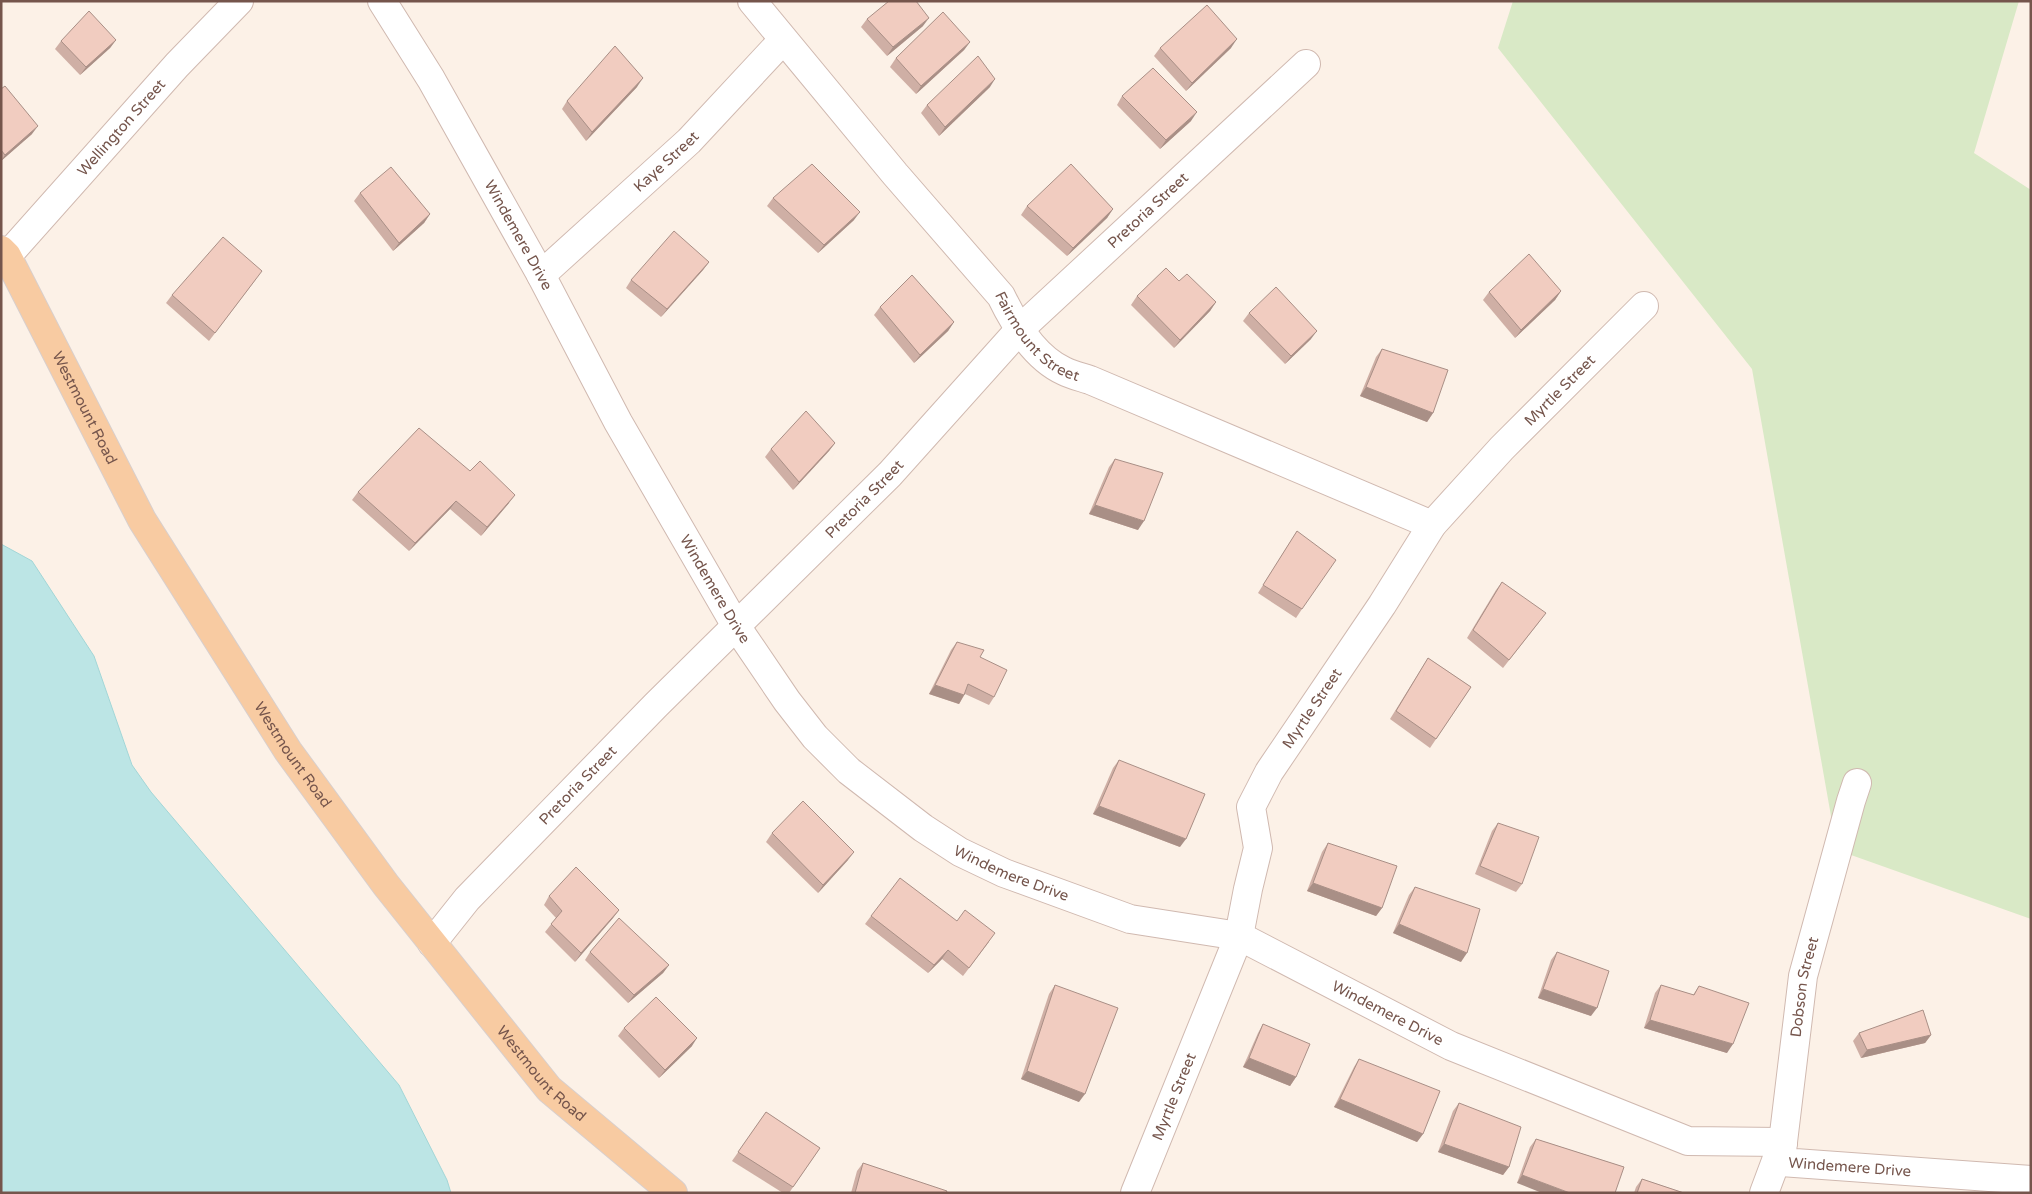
<svg xmlns="http://www.w3.org/2000/svg" width="2032" height="1194" viewBox="0 0 2032 1194" font-family="'Varela Round',sans-serif">
  <style>
    .green { fill: #d9e9c6 }
    .water { fill: #bce5e5; stroke: #a2d6d7 }
    .lines { fill: none; stroke-linecap: round; stroke-linejoin: round }
    .minor-casing { stroke: #d0b9b0; stroke-width: 30 }
    .major-casing { stroke: #d8cfcd; stroke-width: 30 }
    .minor { stroke: #fff; stroke-width: 28 }
    .major { stroke: #f8cba2; stroke-width: 28 }
    .wall { fill: #cfafa5 }
    .shaded-wall { fill: #a98f86 }
    .building { fill: #f1ccc0; stroke: #a98f86 }
    .labels { text-anchor: middle; dominant-baseline: central; stroke-width: 5; stroke-linejoin: round; paint-order: stroke }
    .street-label { font-size: 15px; fill: #75554c; stroke: #fef5ee }
  </style>
  <rect width="100%" height="100%" fill="#fcf1e7"/>
  <polygon class="green" points="1513,1 2019,1 1974,153 2031,190 2031,919 1837,850 1752,369 1498,48"/>
  <polygon class="water" points="1,544 32,561 94,656 132,765 151,792 399,1085 447,1180 451,1193 1,1193"/>
  <g class="lines">
    <defs>
      <g id="minor">
        <path id="s1" d="M382,1L431,79L541,275L618,422L736,626L787,701L815,737L849,771L923,828L960,852L1004,873L1130,919L1239,936L1451,1046L1688,1141L1783,1142"/>
        <path id="s2" d="M752,1L895,174L1001,296C1014,323 1035,358 1064,371C1072,375 1081,377 1090,380L1432,525"/>
        <path id="s3" d="M7,256L177,65L239,1"/>
        <path id="s4" d="M541,275L689,141L783,40"/>
        <path id="s5" d="M432,943L467,899L656,705L890,474L1020,329L1306,64"/>
        <path id="s6" d="M1783,1142L1781,1162L2031,1180"/>
        <path id="s7" d="M1135,1193L1239,936L1248,889L1258,848L1251,807L1269,772L1382,605L1432,525L1502,448L1644,306"/>
        <path id="s8" d="M1764,1193L1783,1142L1803,976L1851,801L1857,783"/>
      </g>
      <g id="major">
        <path id="s9" d="M1,250L7,256L142,520L288,751L386,885L549,1089L673,1193"/>
      </g>
    </defs>
    <use href="#minor" class="minor-casing"/>
    <use href="#major" class="major-casing"/>
    <use href="#minor" class="minor"/>
    <use href="#major" class="major"/>
  </g>
  <g class="wall">
    <polygon points="867,19 923,26 887,56 861,27"/>
    <polygon points="116,40 110,48 80,75 55,49 61,41"/>
    <polygon points="970,42 964,50 916,94 890,67 896,58"/>
    <polygon points="1160,48 1231,48 1186,91 1154,56"/>
    <polygon points="637,87 586,141 562,109 567,101"/>
    <polygon points="990,87 939,136 921,113 927,105"/>
    <polygon points="1,89 32,134 1,161"/>
    <polygon points="1122,96 1191,121 1160,149 1117,105"/>
    <polygon points="360,193 430,214 424,223 393,251 354,201"/>
    <polygon points="773,198 854,220 818,253 767,206"/>
    <polygon points="1027,206 1113,209 1107,218 1067,256 1021,215"/>
    <polygon points="709,262 703,270 661,317 626,288 631,280"/>
    <polygon points="256,279 209,341 166,303 172,295"/>
    <polygon points="1179,281 1216,302 1210,311 1174,348 1131,305 1137,296"/>
    <polygon points="1561,291 1555,300 1515,338 1483,300 1489,292"/>
    <polygon points="880,307 954,322 948,331 914,363 874,315"/>
    <polygon points="1249,313 1311,339 1285,364 1243,321"/>
    <polygon points="1382,349 1433,413 1427,422 1360,396 1376,357"/>
    <polygon points="835,443 829,451 793,490 765,457 771,449"/>
    <polygon points="1115,459 1138,530 1089,514 1109,467"/>
    <polygon points="358,492 509,503 481,536 450,509 409,551 352,500"/>
    <polygon points="1297,531 1302,609 1296,618 1258,593"/>
    <polygon points="1502,582 1540,621 1503,668 1467,638 1496,590"/>
    <polygon points="957,642 980,657 994,697 989,705 965,694 959,704 929,694 951,650"/>
    <polygon points="1428,658 1471,687 1430,748 1390,719"/>
    <polygon points="1119,760 1180,847 1093,814 1113,768"/>
    <polygon points="1498,823 1522,884 1516,892 1475,874 1492,831"/>
    <polygon points="772,833 848,860 818,893 766,842"/>
    <polygon points="1328,843 1382,908 1376,916 1307,891 1322,852"/>
    <polygon points="1415,887 1461,962 1393,933 1409,895"/>
    <polygon points="549,896 619,910 613,918 575,962 545,932 556,918 544,905"/>
    <polygon points="871,916 957,921 989,942 963,976 942,959 928,973 865,924"/>
    <polygon points="590,952 669,965 663,973 628,1003 585,960"/>
    <polygon points="1557,952 1591,1016 1538,998 1551,960"/>
    <polygon points="1055,985 1079,1102 1021,1079 1049,994"/>
    <polygon points="1661,985 1693,995 1699,986 1727,1053 1644,1028 1655,993"/>
    <polygon points="1263,1024 1296,1077 1290,1086 1243,1067 1258,1033"/>
    <polygon points="624,1028 692,1046 659,1078 618,1036"/>
    <polygon points="1859,1033 1931,1035 1925,1043 1861,1058 1853,1041"/>
    <polygon points="1359,1059 1423,1134 1417,1142 1334,1107 1354,1067"/>
    <polygon points="1459,1103 1509,1167 1503,1175 1438,1152 1453,1111"/>
    <polygon points="766,1112 820,1148 789,1193 783,1193 732,1161"/>
    <polygon points="1536,1139 1624,1167 1517,1183 1530,1147"/>
    <polygon points="863,1163 946,1193 851,1193 857,1171"/>
    <polygon points="1642,1179 1684,1193 1634,1193 1636,1187"/>
  </g>
  <g class="shaded-wall">
    <polygon points="929,18 923,26 887,56 893,47"/>
    <polygon points="1237,39 1231,48 1186,91 1192,83"/>
    <polygon points="116,40 110,48 80,75 86,67"/>
    <polygon points="970,42 964,50 916,94 921,86"/>
    <polygon points="643,78 637,87 586,141 592,132"/>
    <polygon points="995,79 990,87 939,136 945,127"/>
    <polygon points="1197,112 1191,121 1160,149 1166,140"/>
    <polygon points="38,126 32,134 1,161 5,155"/>
    <polygon points="1113,209 1107,218 1067,256 1073,248"/>
    <polygon points="860,212 854,220 818,253 824,245"/>
    <polygon points="430,214 424,223 393,251 399,243"/>
    <polygon points="709,262 703,270 661,317 667,309"/>
    <polygon points="1561,291 1555,300 1515,338 1521,330"/>
    <polygon points="1216,302 1210,311 1174,348 1180,340"/>
    <polygon points="954,322 948,331 914,363 920,355"/>
    <polygon points="1317,331 1311,339 1285,364 1291,356"/>
    <polygon points="1366,387 1433,413 1427,422 1360,396"/>
    <polygon points="835,443 829,451 793,490 799,482"/>
    <polygon points="515,495 509,503 481,536 487,527"/>
    <polygon points="456,501 450,509 409,551 415,543"/>
    <polygon points="1095,505 1144,521 1138,530 1089,514"/>
    <polygon points="935,685 964,695 959,704 929,694"/>
    <polygon points="1099,806 1186,839 1180,847 1093,814"/>
    <polygon points="854,852 848,860 818,893 823,885"/>
    <polygon points="1313,883 1382,908 1376,916 1307,891"/>
    <polygon points="619,910 613,918 575,962 581,953"/>
    <polygon points="1399,924 1467,953 1461,962 1393,933"/>
    <polygon points="948,950 942,959 928,973 934,965"/>
    <polygon points="669,965 663,973 628,1003 634,995"/>
    <polygon points="1543,989 1597,1008 1591,1016 1538,998"/>
    <polygon points="1650,1020 1733,1044 1727,1053 1644,1028"/>
    <polygon points="1931,1035 1925,1043 1861,1058 1867,1050"/>
    <polygon points="697,1038 692,1046 659,1078 665,1070"/>
    <polygon points="1249,1058 1296,1077 1290,1086 1243,1067"/>
    <polygon points="1027,1071 1085,1094 1079,1102 1021,1079"/>
    <polygon points="1340,1099 1423,1134 1417,1142 1334,1107"/>
    <polygon points="1444,1144 1509,1167 1503,1175 1438,1152"/>
    <polygon points="1522,1175 1570,1193 1542,1193 1517,1183"/>
  </g>
  <g class="building">
    <polygon points="889,1 916,1 929,18 893,47 867,19"/>
    <polygon points="1207,5 1237,39 1192,83 1160,48"/>
    <polygon points="89,11 116,40 86,67 61,41"/>
    <polygon points="943,12 970,42 921,86 896,58"/>
    <polygon points="615,46 643,78 592,132 567,101"/>
    <polygon points="978,56 995,79 945,127 927,105"/>
    <polygon points="1153,68 1197,112 1166,140 1122,96"/>
    <polygon points="5,86 38,126 5,155 1,150 1,89"/>
    <polygon points="812,164 860,212 824,245 773,198"/>
    <polygon points="1071,164 1113,209 1073,248 1027,206"/>
    <polygon points="391,167 430,214 399,243 360,193"/>
    <polygon points="674,231 709,262 667,309 631,280"/>
    <polygon points="223,237 262,271 215,333 172,295"/>
    <polygon points="1529,254 1561,291 1521,330 1489,292"/>
    <polygon points="1166,268 1179,281 1187,274 1216,302 1180,340 1137,296"/>
    <polygon points="912,275 954,322 920,355 880,307"/>
    <polygon points="1276,287 1317,331 1291,356 1249,313"/>
    <polygon points="1382,349 1448,370 1433,413 1366,387"/>
    <polygon points="806,411 835,443 799,482 771,449"/>
    <polygon points="419,428 470,471 480,461 515,495 487,527 456,501 415,543 358,492"/>
    <polygon points="1115,459 1163,473 1144,521 1095,505"/>
    <polygon points="1297,531 1336,560 1302,609 1263,585"/>
    <polygon points="1502,582 1546,613 1509,660 1473,630"/>
    <polygon points="957,642 984,650 980,657 1007,670 994,697 968,684 964,695 935,685"/>
    <polygon points="1428,658 1471,687 1436,739 1396,711"/>
    <polygon points="1119,760 1205,794 1186,839 1099,806"/>
    <polygon points="803,801 854,852 823,885 772,833"/>
    <polygon points="1498,823 1539,837 1522,884 1480,866"/>
    <polygon points="1328,843 1397,866 1382,908 1313,883"/>
    <polygon points="576,867 619,910 581,953 551,924 562,911 549,896"/>
    <polygon points="900,878 957,921 965,910 995,933 969,968 948,950 934,965 871,916"/>
    <polygon points="1415,887 1480,909 1467,953 1399,924"/>
    <polygon points="619,918 669,965 634,995 590,952"/>
    <polygon points="1557,952 1609,971 1597,1008 1543,989"/>
    <polygon points="1055,985 1118,1008 1085,1094 1027,1071"/>
    <polygon points="1661,985 1694,995 1699,986 1749,1003 1733,1044 1650,1020"/>
    <polygon points="656,997 697,1038 665,1070 624,1028"/>
    <polygon points="1923,1010 1931,1035 1867,1050 1859,1033"/>
    <polygon points="1263,1024 1310,1044 1296,1077 1249,1058"/>
    <polygon points="1359,1059 1440,1091 1423,1134 1340,1099"/>
    <polygon points="1459,1103 1521,1127 1509,1167 1444,1144"/>
    <polygon points="766,1112 820,1148 793,1187 738,1152"/>
    <polygon points="1536,1139 1624,1167 1615,1193 1570,1193 1522,1175"/>
    <polygon points="863,1163 947,1191 946,1193 855,1193"/>
    <polygon points="1642,1179 1684,1193 1637,1193"/>
  </g>
  <g class="labels">
    <g class="street-label">
      <text stroke="none"><textPath href="#s3" startOffset="172">Wellington Street</textPath></text>
      <text stroke="none"><textPath href="#s4" startOffset="169">Kaye Street</textPath></text>
      <text stroke="none"><textPath href="#s5" startOffset="1025">Pretoria Street</textPath></text>
      <text stroke="none"><textPath href="#s1" startOffset="271">Windemere Drive</textPath></text>
      <text stroke="none"><textPath href="#s2" startOffset="442">Fairmount Street</textPath></text>
      <text stroke="none"><textPath href="#s7" startOffset="930">Myrtle Street</textPath></text>
      <text stroke="none"><textPath href="#s9" startOffset="179">Westmount Road</textPath></text>
      <text stroke="none"><textPath href="#s5" startOffset="620">Pretoria Street</textPath></text>
      <text stroke="none"><textPath href="#s1" startOffset="676">Windemere Drive</textPath></text>
      <text stroke="none"><textPath href="#s7" startOffset="525">Myrtle Street</textPath></text>
      <text stroke="none"><textPath href="#s9" startOffset="584">Westmount Road</textPath></text>
      <text stroke="none"><textPath href="#s5" startOffset="215">Pretoria Street</textPath></text>
      <text stroke="none"><textPath href="#s1" startOffset="1096">Windemere Drive</textPath></text>
      <text stroke="none"><textPath href="#s8" startOffset="211">Dobson Street</textPath></text>
      <text stroke="none"><textPath href="#s1" startOffset="1501">Windemere Drive</textPath></text>
      <text stroke="none"><textPath href="#s9" startOffset="989">Westmount Road</textPath></text>
      <text stroke="none"><textPath href="#s7" startOffset="104">Myrtle Street</textPath></text>
      <text stroke="none"><textPath href="#s6" startOffset="89">Windemere Drive</textPath></text>
    </g>
  </g>
  <rect width="2032" height="1194" fill="none" stroke="#75554c" stroke-width="5"/>
</svg>
